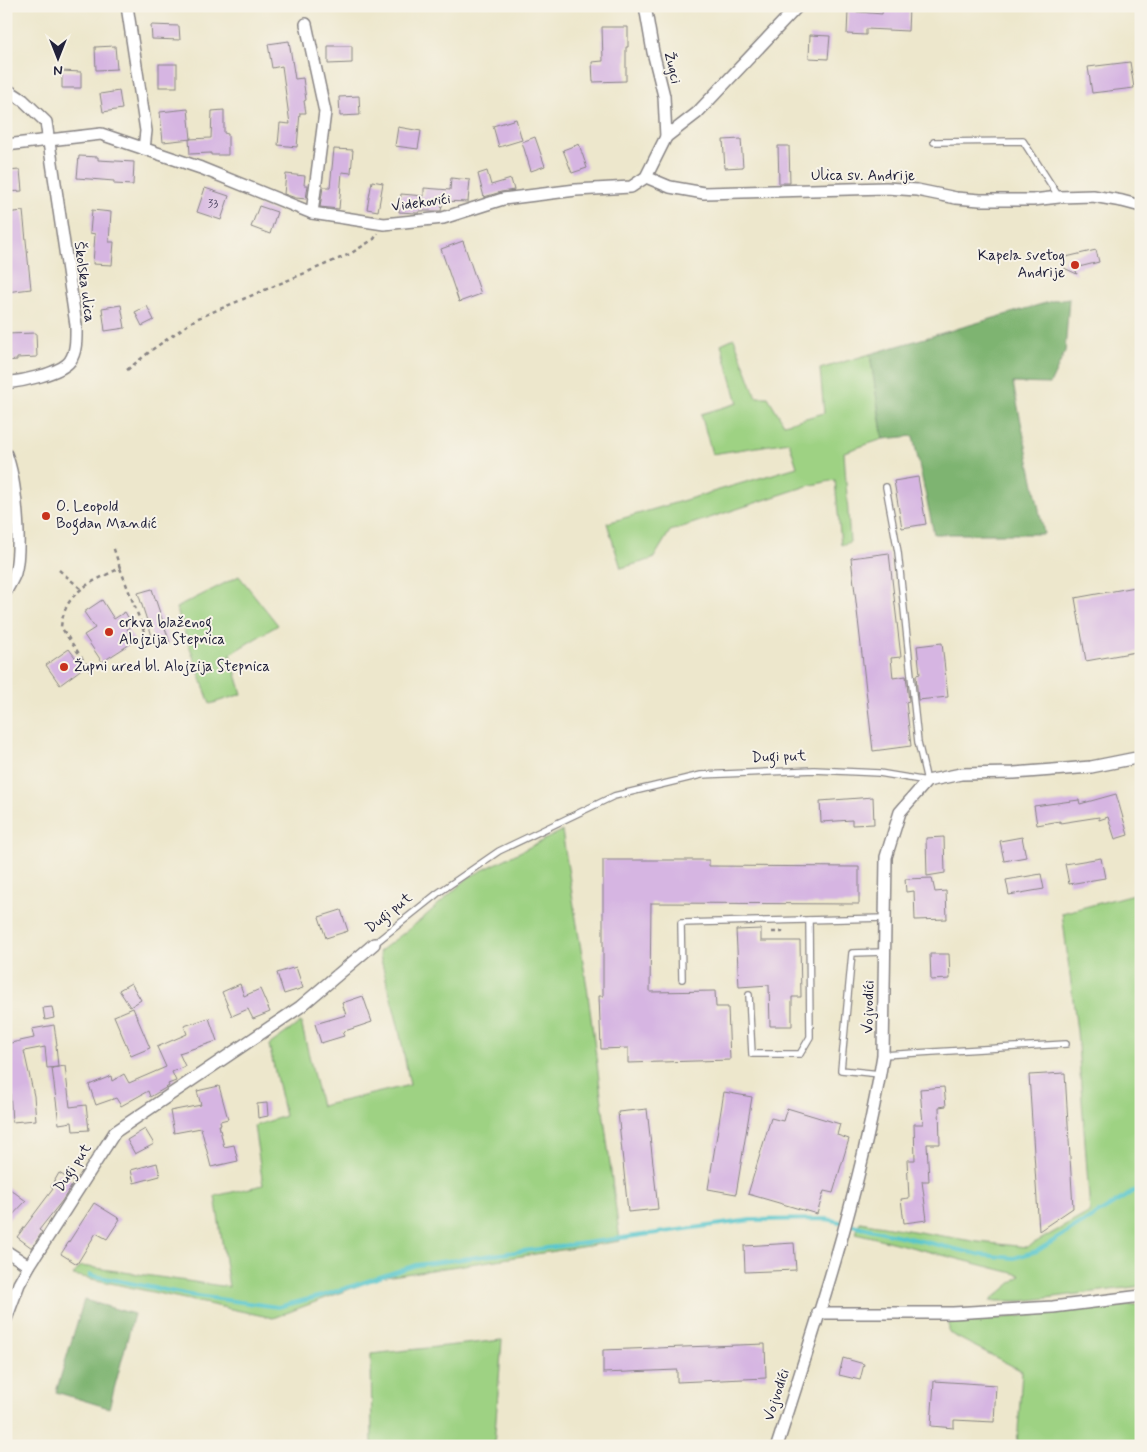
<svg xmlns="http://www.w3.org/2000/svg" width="1147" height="1452" viewBox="0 0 1147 1452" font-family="Mynerve,sans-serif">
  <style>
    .green { fill: #9ed283; stroke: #607a5f }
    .forest { fill: #7eb471; stroke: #506b56 }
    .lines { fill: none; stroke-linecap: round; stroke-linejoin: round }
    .stream { stroke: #58c6cc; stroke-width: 4 }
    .building { fill: #d6b5e2 }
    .lane-casing { stroke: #888484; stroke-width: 8 }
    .street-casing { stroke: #888484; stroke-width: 14 }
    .path { stroke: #888484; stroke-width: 2.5; stroke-dasharray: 4 4; stroke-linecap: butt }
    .lane { stroke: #fff; stroke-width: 5.5 }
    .street { stroke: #fff; stroke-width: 11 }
    .poi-dot { fill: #c8321e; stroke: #f7f3e8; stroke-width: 2 }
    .labels { text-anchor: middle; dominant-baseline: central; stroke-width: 4; stroke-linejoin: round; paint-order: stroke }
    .number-label { font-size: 12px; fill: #4f4765 }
    .street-label { font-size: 15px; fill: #22223b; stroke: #f7f3e8 }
    .poi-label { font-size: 15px; fill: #22223b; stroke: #f7f3e8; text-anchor: start }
  </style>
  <rect width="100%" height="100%" fill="#f7f3e8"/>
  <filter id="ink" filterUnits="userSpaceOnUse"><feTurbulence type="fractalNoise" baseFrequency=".02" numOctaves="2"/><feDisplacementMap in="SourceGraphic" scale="10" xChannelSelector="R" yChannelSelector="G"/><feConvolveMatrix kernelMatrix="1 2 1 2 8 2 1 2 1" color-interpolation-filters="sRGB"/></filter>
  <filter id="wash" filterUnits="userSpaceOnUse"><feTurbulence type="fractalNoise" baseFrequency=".0096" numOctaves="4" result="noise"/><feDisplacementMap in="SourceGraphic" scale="20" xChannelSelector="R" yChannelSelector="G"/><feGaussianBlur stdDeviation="1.12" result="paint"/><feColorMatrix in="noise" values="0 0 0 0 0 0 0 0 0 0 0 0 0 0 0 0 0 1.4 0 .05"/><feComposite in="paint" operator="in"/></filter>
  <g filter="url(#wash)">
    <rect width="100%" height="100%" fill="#ede7cc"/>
    <g class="green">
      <polygon points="734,338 756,397 768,397 784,424 824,413 820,369 870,354 883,439 844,452 850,542 841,545 835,480 807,486 670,531 653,559 621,568 607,523 797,467 789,442 712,454 701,414 738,403 721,344"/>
      <polygon points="239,576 278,625 230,654 242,694 210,704 176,608"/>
      <polygon points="562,831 587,987 620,1241 379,1278 273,1318 73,1275 81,1266 229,1287 215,1196 263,1185 254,1126 285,1116 269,1045 301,1022 321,1106 410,1085 398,1025 379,952 422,919 469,877"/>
      <polygon points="1141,892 1141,1286 1023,1301 990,1301 1021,1275 856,1233 860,1222 978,1242 1027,1247 1090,1212 1077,1031 1062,913"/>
      <polygon points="1141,1304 1141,1446 1017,1446 1022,1371 949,1333 949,1323"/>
      <polygon points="502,1340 494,1446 372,1446 371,1354"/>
    </g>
    <g class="forest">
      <polygon points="1069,298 1065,352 1050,384 1013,383 1044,534 934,534 913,436 883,439 870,354 1056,300"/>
      <polygon points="84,1300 134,1314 109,1408 56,1392"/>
    </g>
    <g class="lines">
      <polyline class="stream" points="90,1275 190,1295 278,1307 325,1295 416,1265 592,1242 751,1220 827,1219 981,1255 1014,1258 1037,1251 1141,1187"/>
    </g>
    <g id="blocks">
      <g class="building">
        <polygon points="883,7 909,8 908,31 866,29 866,35 847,34 848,11 882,14"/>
        <polygon points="151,25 179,26 180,40 152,39"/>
        <polygon points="602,27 628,27 628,47 626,47 626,81 593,82 592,62 603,61"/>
        <polygon points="810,35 830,36 828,59 809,58"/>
        <polygon points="289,41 295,79 303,78 306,100 304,101 306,113 300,113 297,147 278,145 280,123 290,124 282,66 272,68 268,44"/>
        <polygon points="115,46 117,69 96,70 95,47"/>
        <polygon points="328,46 352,46 352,63 328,64"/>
        <polygon points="1130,62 1134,88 1092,93 1088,67"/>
        <rect x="159" y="64" width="18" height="23"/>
        <polygon points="62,71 81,72 81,88 62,88"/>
        <polygon points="119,91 122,109 103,112 100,94"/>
        <polygon points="359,96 360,115 340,116 339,97"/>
        <polygon points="188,109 191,139 163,142 160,112"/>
        <polygon points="224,110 224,133 228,134 228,155 211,155 211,153 190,154 189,139 211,138 212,111"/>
        <polygon points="516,119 522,140 499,147 493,126"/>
        <polygon points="398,127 421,131 418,149 395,146"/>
        <polygon points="535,137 545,166 531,171 522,142"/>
        <polygon points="741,139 743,167 725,168 723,140"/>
        <polygon points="579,144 587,168 572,173 563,150"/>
        <polygon points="778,146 789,146 790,183 779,183"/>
        <polygon points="334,149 353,150 351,173 342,172 339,209 320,207 323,187 330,187"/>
        <polygon points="79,156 98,157 98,160 134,162 133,185 114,184 114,181 77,178"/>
        <polygon points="20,170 22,191 6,192 6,171"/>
        <polygon points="487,171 491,185 511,179 514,190 501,192 484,197 478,174"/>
        <polygon points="286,174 305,176 304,185 308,185 306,199 296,198 284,194"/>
        <polygon points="451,178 470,180 468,202 443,201 441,211 419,211 419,213 416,213 399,212 401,194 424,196 424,188 450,190"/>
        <polygon points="372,181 383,183 378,211 367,209"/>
        <polygon points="205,188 229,196 221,220 197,212"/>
        <polygon points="259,206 277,212 270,234 251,227"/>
        <polygon points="92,210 111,212 109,242 114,242 112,265 93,264 95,234 90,233"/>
        <polygon points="23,211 31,289 6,292 6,213"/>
        <polygon points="463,241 481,294 459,302 441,249"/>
        <polygon points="1096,250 1099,262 1075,268 1077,274 1064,268 1063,263 1066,257"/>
        <polygon points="121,305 125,328 105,331 102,308"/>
        <polygon points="147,306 154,320 142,326 135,312"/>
        <polygon points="36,333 37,357 17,358 17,360 6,361 6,334"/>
        <polygon points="918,477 926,524 902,528 894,481"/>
        <polygon points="889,553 901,657 891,658 893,678 906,676 909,701 906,702 911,746 873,751 851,558"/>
        <polygon points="1141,586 1141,651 1086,661 1075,598"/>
        <polygon points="152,589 170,643 156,648 138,593"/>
        <polygon points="102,600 114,619 125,612 133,626 127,629 135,641 102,662 84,635 95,628 84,612"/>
        <polygon points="942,643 948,697 918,700 916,675 920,674 917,646"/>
        <polygon points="69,649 83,668 60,685 46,665"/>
        <polygon points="1116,794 1128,835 1115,839 1108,817 1099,820 1099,817 1060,823 1060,821 1037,825 1034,806 1079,800 1080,804"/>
        <polygon points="873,797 874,824 852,825 852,820 821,822 820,801"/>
        <polygon points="944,837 945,873 927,876 926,838"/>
        <polygon points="1022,837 1026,857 1004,861 1000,841"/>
        <polygon points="1101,858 1105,878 1069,884 1065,864"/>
        <polygon points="603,860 709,860 709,866 859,867 859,904 651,903 650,992 715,991 716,1007 728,1007 730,1060 628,1063 628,1048 601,1049 599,996 603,996"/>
        <polygon points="1041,874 1044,889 1009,895 1006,880"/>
        <polygon points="932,878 935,892 946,891 947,919 915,920 914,891 906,892 905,879"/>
        <polygon points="341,910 348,931 326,938 319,917"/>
        <polygon points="761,929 761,941 800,941 801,997 792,997 792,1026 770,1026 769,985 739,987 736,930"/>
        <polygon points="930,954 949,954 950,979 931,980"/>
        <polygon points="296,967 303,988 284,994 277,973"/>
        <polygon points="131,983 141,1000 130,1007 119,990"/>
        <polygon points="240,984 244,996 260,989 270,1012 253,1019 248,1009 232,1016 222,992"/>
        <polygon points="363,996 372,1022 342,1032 344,1036 321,1043 315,1024 346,1015 342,1003"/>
        <polygon points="52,1007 54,1018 45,1020 43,1008"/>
        <polygon points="133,1008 150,1048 131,1056 114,1016"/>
        <polygon points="209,1018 217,1041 179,1053 185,1066 172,1072 176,1081 168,1084 169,1086 150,1097 148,1091 121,1106 116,1098 96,1105 89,1085 111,1076 112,1081 124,1074 129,1083 166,1067 157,1047 187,1034 184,1026"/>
        <polygon points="54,1025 57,1045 56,1045 58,1067 47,1068 45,1047 24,1051 34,1096 36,1120 12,1122 10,1090 6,1074 6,1044 34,1038 32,1029"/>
        <polygon points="65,1066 70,1107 86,1105 89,1130 73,1131 72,1122 59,1124 52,1068"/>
        <polygon points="1065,1073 1073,1208 1039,1231 1029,1075"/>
        <polygon points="219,1086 228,1119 220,1121 221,1125 219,1125 224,1147 234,1145 238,1161 211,1167 201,1128 174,1133 170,1111 201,1105 197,1091"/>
        <polygon points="944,1087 946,1106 939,1107 940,1144 927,1144 929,1181 922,1181 927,1220 904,1223 901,1199 909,1198 907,1160 915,1160 914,1124 923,1124 920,1089"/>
        <polygon points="724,1092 752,1097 736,1194 708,1189"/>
        <polygon points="267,1103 268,1116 258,1118 257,1104"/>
        <polygon points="787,1108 840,1124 837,1135 849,1139 833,1193 824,1191 817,1214 748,1194 771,1118 783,1121"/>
        <polygon points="647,1109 658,1209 628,1212 618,1112"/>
        <polygon points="145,1129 154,1144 135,1154 127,1140"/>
        <polygon points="157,1163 160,1176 134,1183 131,1170"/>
        <polygon points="59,1173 74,1182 62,1201 39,1230 42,1232 32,1248 17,1237 53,1189 51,1187"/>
        <polygon points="6,1186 26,1201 6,1222"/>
        <polygon points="94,1203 120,1219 107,1239 96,1233 77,1264 61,1254"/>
        <polygon points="794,1243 796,1270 745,1272 744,1246"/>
        <polygon points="765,1344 766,1378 677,1382 677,1370 603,1373 603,1350"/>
        <polygon points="843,1358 864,1364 860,1380 839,1375"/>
        <polygon points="934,1381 996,1385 994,1422 954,1420 954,1428 931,1426"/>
      </g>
    </g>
  </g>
  <g filter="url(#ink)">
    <use href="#blocks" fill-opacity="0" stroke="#888484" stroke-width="1"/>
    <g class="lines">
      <defs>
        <g id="lane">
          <polyline points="934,142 1023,141 1059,197"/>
          <polyline points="6,515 17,515"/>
          <polyline points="374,944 438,893 499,851 614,796 701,775 814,770 879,773 927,781 918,742 898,552 886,487"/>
          <polyline points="682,979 681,923 885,918"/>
          <polyline points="749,995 752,1054 800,1054 810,1037 809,920"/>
          <polyline points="883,1055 1066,1044"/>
          <polyline points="880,1074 841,1070 852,953 885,952"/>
        </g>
        <g id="street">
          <polyline points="127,6 146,131 144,149"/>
          <polyline points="645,6 653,52 664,96 666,137"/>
          <polyline points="306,24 325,112 312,213"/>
          <path d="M6,89L23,100L46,122L76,325C76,336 77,351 70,361C60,374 22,381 6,383"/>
          <polyline points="6,145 101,134 201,168 312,213 384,224 443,218 503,199 576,190 631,187 646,177 666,137 697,113 798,6"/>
          <polyline points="646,177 670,187 704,193 886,188 917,190 956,198 980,200 1033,200 1059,197 1093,196 1122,201 1141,206"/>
          <path d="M6,454C16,479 22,547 15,573C13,579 9,585 6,591"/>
          <polyline points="6,1251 29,1266"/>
          <polyline points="818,1313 953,1313 1053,1307 1141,1296"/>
          <polyline points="6,1319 19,1284 29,1266 115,1132 300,1007 374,944"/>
          <path d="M777,1446C818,1318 862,1188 883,1055L886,857L900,812L927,781L961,774L1014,773L1091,767L1141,757"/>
        </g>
      </defs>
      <use href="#lane" class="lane-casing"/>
      <use href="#street" class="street-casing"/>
      <g class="path">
        <polyline points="127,370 153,349 196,319 350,254 374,239 378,233"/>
        <polyline points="120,568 146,636 145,646"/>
        <polyline points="59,570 80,588"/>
        <path d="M92,673L61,627C65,590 91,583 120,568L113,546"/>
        <polyline points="772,932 782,932 782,928"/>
      </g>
      <use href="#lane" class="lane"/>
      <use href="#street" class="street"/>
    </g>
  </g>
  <g class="poi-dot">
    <circle cx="1075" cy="265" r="5"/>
    <circle cx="46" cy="516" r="5"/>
    <circle cx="109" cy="632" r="5"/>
    <circle cx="64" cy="667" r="5"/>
  </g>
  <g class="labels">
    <g class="number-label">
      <text x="213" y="204">33</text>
    </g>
    <g class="street-label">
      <text transform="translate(672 68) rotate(77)">Žugci</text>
      <text x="863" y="176">Ulica sv. Andrije</text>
      <text transform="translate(421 203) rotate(-8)">Videkovići</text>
      <text transform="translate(84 282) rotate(82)">Školska ulica</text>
      <text transform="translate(779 757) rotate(-2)">Dugi put</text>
      <text transform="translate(389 913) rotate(-39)">Dugi put</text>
      <text transform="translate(869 1007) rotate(-89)">Vojvodići</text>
      <text transform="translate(73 1168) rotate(-57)">Dugi put</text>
      <text transform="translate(777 1395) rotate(-72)">Vojvodići</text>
    </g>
    <g class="poi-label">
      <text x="1065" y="256" text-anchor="end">Kapela svetog<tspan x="1065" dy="17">Andrije</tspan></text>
      <text x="56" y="507">O. Leopold<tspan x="56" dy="17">Bogdan Mandić</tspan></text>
      <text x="119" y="623">crkva blaženog<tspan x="119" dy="17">Alojzija Stepnica</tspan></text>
      <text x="74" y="667">Župni ured bl. Alojzija Stepnica</text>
    </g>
  </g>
  <rect width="1147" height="1452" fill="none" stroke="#f7f3e8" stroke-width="25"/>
  <g transform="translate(58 58) rotate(180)" stroke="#f7f3e8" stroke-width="4" paint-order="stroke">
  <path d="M0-4L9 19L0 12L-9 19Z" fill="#22223b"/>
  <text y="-8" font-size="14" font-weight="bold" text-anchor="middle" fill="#22223b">N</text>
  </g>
</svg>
